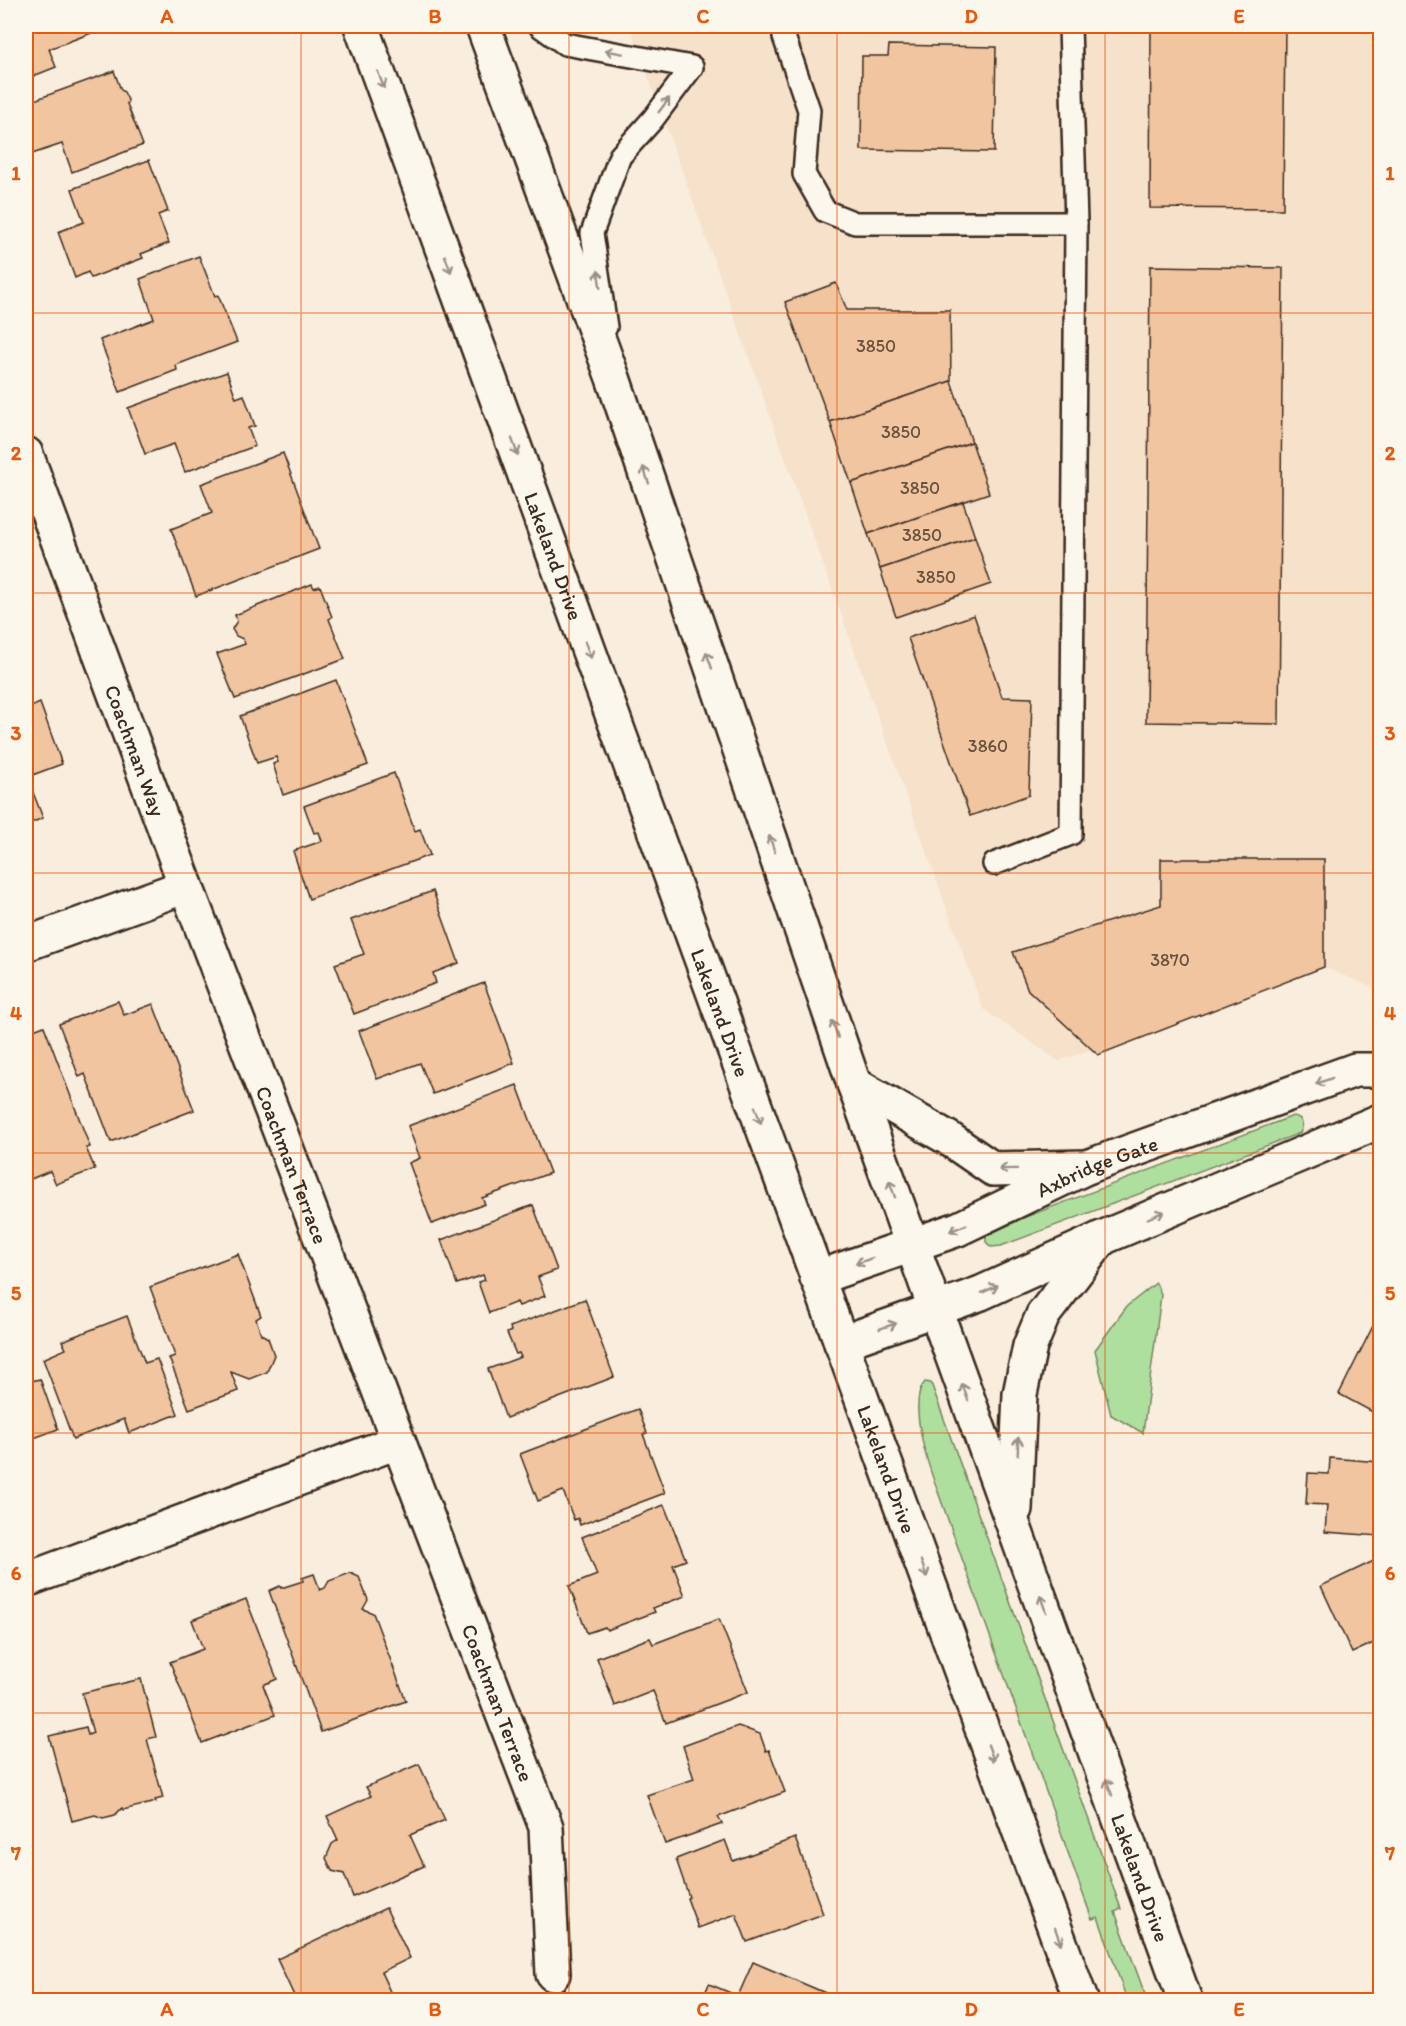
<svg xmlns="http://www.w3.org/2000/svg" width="1406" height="2026" viewBox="0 0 1406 2026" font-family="Itim,sans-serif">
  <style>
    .built { fill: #f6e1cb }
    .green { fill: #afdf9f; stroke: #75845e; stroke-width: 1.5 }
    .building { fill: #f0c5a0; stroke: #3b2a1e; stroke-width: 1.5 }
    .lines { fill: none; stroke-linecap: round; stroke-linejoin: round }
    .lane-casing { stroke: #3b2a1e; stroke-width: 26 }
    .street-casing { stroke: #3b2a1e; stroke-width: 38 }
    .secondary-casing { stroke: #3b2a1e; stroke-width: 38 }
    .lane { stroke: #fbf7ec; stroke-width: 21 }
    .street { stroke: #fbf7ec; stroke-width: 33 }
    .secondary { stroke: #fbf7ec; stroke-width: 33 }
    .oneway { stroke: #9b9085 }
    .grid { fill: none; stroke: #e8590c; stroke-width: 1.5; stroke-opacity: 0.55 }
    .labels { text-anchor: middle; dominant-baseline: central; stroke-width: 4.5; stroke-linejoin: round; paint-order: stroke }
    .number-label { font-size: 18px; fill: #68513e }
    .street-label { font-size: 21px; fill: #3b2a1e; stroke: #fbf7ec }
    .neatline { fill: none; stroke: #e8590c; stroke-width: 2 }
    .grid-label { font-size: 20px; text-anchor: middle; font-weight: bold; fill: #e8590c }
  </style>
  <rect width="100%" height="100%" fill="#f9eddd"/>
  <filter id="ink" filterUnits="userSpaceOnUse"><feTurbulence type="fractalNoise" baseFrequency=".0167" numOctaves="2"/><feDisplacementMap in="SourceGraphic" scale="12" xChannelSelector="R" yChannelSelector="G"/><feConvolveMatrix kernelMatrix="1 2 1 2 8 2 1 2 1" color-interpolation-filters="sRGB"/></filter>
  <g filter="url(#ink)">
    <polygon class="built" points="630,26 1380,26 1380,656 1378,990 1324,967 1059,1061 983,1009"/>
    <g class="green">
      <path d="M1293,1116C1302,1117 1305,1125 1300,1133L1001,1246L991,1247L986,1242V1235L991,1230Z"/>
      <polygon points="1156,1283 1161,1295 1143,1433 1111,1415 1095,1350 1127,1306"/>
      <path d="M925,1382L931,1383L1121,1909L1115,1912L1147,2000H1127L1098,1917L1092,1919L933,1478C926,1458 908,1400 925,1382Z"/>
    </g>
    <g class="building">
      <polygon points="26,26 91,26 94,32 49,49 56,67 26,79"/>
      <polygon points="1151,26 1285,26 1283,209 1150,208"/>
      <polygon points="889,45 996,47 994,152 861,150 862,56 888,56"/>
      <polygon points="114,71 121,90 124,92 128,100 127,104 143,145 72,172 62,144 32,154 26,138 26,103"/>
      <polygon points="149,160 168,211 158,215 169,243 141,254 143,258 91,278 88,272 75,278 58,232 84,222 72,189"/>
      <polygon points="199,256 215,296 218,295 237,342 176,365 177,370 120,392 100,340 154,319 140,279"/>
      <polygon points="1150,266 1283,268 1279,724 1146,722"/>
      <polygon points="836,283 847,310 950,310 951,381 830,422 785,302"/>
      <polygon points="227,372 236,398 244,395 255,426 248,428 255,446 185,472 174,444 145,454 128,408"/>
      <polygon points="951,381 972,442 851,483 830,422"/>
      <polygon points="972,442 989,493 868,534 851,483"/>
      <polygon points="283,453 319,549 196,596 171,529 212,513 201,484"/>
      <polygon points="963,502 975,537 880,569 868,534"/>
      <polygon points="975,537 991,584 896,617 880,569"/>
      <polygon points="312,584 314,588 320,586 332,617 329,619 345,659 235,699 217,654 245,644 243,639 236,636 232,629 237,621 235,615"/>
      <polygon points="974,615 1002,697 1032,698 1029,795 970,816 908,638"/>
      <polygon points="336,680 368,765 283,795 273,764 278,762 276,757 257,763 240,716"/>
      <polygon points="40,703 62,764 27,777 43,818 26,825 26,709"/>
      <polygon points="394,773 415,831 420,829 430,855 309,899 293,851 322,841 319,832 314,833 304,806"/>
      <polygon points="1161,859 1324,859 1324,967 1098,1055 1028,990 1013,952 1161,905"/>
      <polygon points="433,891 459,963 433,973 436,983 354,1014 335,964 364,954 351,920"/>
      <polygon points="484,983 514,1063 433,1094 420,1063 377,1079 359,1031"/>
      <polygon points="118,1001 124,1015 153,1004 194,1110 111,1142 85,1074 79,1077 59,1024"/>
      <polygon points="44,1026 90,1147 86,1148 95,1169 56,1184 50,1171 26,1181 26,1033"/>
      <polygon points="517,1085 550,1173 482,1198 485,1204 432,1224 409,1163 420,1158 408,1126"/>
      <polygon points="533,1205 557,1270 538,1277 545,1296 519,1306 517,1302 489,1313 478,1282 485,1280 483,1275 457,1284 441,1240"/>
      <polygon points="238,1254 261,1316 256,1319 261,1334 268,1338 274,1355 267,1372 249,1379 231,1372 238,1391 189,1409 169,1358 175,1356 150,1287"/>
      <polygon points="585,1299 614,1377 506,1418 488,1369 521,1357 519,1353 516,1354 507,1333 511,1331 510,1327"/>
      <polygon points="127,1316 145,1363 157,1359 178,1414 129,1433 124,1419 73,1439 43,1359 66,1349 62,1341"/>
      <polygon points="1373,1326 1380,1330 1380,1416 1339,1394"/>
      <polygon points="26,1367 31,1381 40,1379 58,1429 26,1441"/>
      <polygon points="638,1409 647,1433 643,1434 665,1493 580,1525 578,1518 574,1520 563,1491 538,1501 520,1454"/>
      <polygon points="1330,1458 1380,1462 1380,1536 1325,1532 1327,1505 1306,1504 1308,1473 1329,1474"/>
      <polygon points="664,1505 686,1560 673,1565 685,1596 653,1608 655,1612 607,1630 605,1627 587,1633 569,1586 597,1575 582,1537"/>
      <polygon points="1380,1558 1380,1640 1352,1653 1321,1586"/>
      <polygon points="350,1573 359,1577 368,1600 363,1609 373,1613 406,1701 321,1732 269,1591 280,1586 281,1588 303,1581 302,1578 314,1574 320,1590 325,1588 329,1581"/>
      <polygon points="246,1599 277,1679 263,1685 275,1715 202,1743 170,1662 203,1649 192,1620"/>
      <polygon points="719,1619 748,1692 666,1723 653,1691 615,1706 597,1658 650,1638 653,1644"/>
      <polygon points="141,1679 156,1737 147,1739 163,1798 155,1800 156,1802 123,1810 122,1808 115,1815 103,1818 95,1815 72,1821 49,1736 86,1727 88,1735 93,1733 82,1693"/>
      <polygon points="738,1726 760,1734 766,1751 769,1750 785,1792 718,1817 722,1824 665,1844 647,1795 694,1779 683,1746"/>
      <polygon points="419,1764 445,1820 410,1835 424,1866 353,1897 344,1874 332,1871 326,1858 332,1844 338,1840 327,1816 371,1796 366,1787"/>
      <polygon points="795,1838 823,1914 747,1942 736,1914 698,1928 687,1898 689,1897 676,1859 725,1840 733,1861"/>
      <polygon points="386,1908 410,1958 381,1972 394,2000 296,2000 277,1959"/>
      <polygon points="753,1962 837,1998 836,2000 702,2000 709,1984 738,1996"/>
    </g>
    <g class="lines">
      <defs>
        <g id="lane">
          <polyline points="540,26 565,44 692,67 653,119 620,156 592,233 606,327"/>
          <polyline points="784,26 784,37 809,110 804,174 825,211 855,223 1076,223"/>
          <polyline points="994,864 1071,834 1076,223 1070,26"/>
        </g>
        <g id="street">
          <path id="s1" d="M26,454L186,886L546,1827L553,1974"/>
          <polyline points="26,944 186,886"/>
          <path id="s2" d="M817,1278L958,1229L1087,1167L1355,1070H1380"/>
          <polyline points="841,1343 981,1293 1102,1238 1380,1121"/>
          <polyline points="26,1580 397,1442"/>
        </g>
        <g id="secondary">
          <path id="s3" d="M361,26L1081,2000"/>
          <path id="s4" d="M483,26L613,378L854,1084L1185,2000"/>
          <polyline points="854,1084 948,1138 993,1169 1087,1167"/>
          <polyline points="1015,1509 1020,1394 1030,1346 1043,1315 1102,1238"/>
        </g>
      </defs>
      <use href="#lane" class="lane-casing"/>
      <use href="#street" class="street-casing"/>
      <use href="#secondary" class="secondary-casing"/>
      <use href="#lane" class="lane"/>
      <use href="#street" class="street"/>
      <use href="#secondary" class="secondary"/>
    </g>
    <defs><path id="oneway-shaft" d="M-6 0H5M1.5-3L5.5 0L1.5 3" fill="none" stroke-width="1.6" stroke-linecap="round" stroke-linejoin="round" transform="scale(1.5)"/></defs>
    <g class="oneway">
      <use href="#oneway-shaft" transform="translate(614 52) rotate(-170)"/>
      <use href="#oneway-shaft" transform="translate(381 80) rotate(70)"/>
      <use href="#oneway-shaft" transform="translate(664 105) rotate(-53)"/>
      <use href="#oneway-shaft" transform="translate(448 264) rotate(70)"/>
      <use href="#oneway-shaft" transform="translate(599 279) rotate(-98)"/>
      <use href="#oneway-shaft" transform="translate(515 447) rotate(70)"/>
      <use href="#oneway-shaft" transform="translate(646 475) rotate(-109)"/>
      <use href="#oneway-shaft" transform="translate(588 650) rotate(70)"/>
      <use href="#oneway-shaft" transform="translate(709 660) rotate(-109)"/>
      <use href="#oneway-shaft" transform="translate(772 844) rotate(-109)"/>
      <use href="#oneway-shaft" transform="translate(835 1029) rotate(-109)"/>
      <use href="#oneway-shaft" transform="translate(1324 1081) rotate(160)"/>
      <use href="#oneway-shaft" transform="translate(758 1115) rotate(70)"/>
      <use href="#oneway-shaft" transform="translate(1008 1169) rotate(179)"/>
      <use href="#oneway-shaft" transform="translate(892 1189) rotate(-110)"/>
      <use href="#oneway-shaft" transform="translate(1156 1215) rotate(-23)"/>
      <use href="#oneway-shaft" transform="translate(958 1228) rotate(158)"/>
      <use href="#oneway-shaft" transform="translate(864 1261) rotate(160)"/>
      <use href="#oneway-shaft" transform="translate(990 1289) rotate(-25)"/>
      <use href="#oneway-shaft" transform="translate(888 1326) rotate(-19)"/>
      <use href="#oneway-shaft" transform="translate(965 1392) rotate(-110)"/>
      <use href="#oneway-shaft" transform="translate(1018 1446) rotate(-88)"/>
      <use href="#oneway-shaft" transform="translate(924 1569) rotate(70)"/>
      <use href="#oneway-shaft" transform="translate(1043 1604) rotate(-110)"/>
      <use href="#oneway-shaft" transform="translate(991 1753) rotate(70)"/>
      <use href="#oneway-shaft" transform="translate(1109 1787) rotate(-110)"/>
      <use href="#oneway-shaft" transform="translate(1058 1936) rotate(70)"/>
    </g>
  </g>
  <path class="grid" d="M301,26V2000M569,26V2000M837,26V2000M1105,26V2000M26,313H1380M26,593H1380M26,873H1380M26,1153H1380M26,1433H1380M26,1713H1380"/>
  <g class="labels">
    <g class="number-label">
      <text x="876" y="346">3850</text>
      <text x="901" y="432">3850</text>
      <text x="920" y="488">3850</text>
      <text x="922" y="535">3850</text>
      <text x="936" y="577">3850</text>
      <text x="988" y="746">3860</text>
      <text x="1170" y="960">3870</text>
    </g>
    <g class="street-label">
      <text stroke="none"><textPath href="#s3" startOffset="564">Lakeland Drive</textPath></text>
      <text stroke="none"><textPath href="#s1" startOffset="316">Coachman Way</textPath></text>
      <text stroke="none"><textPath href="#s3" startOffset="1050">Lakeland Drive</textPath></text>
      <text stroke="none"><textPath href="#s1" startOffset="759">Coachman Terrace</textPath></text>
      <text stroke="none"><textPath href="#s2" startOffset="302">Axbridge Gate</textPath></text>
      <text stroke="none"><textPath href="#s3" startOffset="1536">Lakeland Drive</textPath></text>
      <text stroke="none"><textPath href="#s1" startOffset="1335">Coachman Terrace</textPath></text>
      <text stroke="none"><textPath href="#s4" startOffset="1965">Lakeland Drive</textPath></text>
    </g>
  </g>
  <rect width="1406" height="2026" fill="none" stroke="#fbf7ec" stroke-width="66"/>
  <rect x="33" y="33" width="1340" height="1960" class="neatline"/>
  <g class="grid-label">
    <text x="167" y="23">A</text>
    <text x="435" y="23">B</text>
    <text x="703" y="23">C</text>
    <text x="971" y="23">D</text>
    <text x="1239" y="23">E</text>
    <text x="16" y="180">1</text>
    <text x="1390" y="180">1</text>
    <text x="16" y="460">2</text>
    <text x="1390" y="460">2</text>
    <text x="16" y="740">3</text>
    <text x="1390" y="740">3</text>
    <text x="16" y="1020">4</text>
    <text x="1390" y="1020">4</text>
    <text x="16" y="1300">5</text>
    <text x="1390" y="1300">5</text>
    <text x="16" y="1580">6</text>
    <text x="1390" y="1580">6</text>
    <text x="16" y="1860">7</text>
    <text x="1390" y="1860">7</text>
    <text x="167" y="2016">A</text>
    <text x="435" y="2016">B</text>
    <text x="703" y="2016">C</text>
    <text x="971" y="2016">D</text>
    <text x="1239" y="2016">E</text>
  </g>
</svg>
